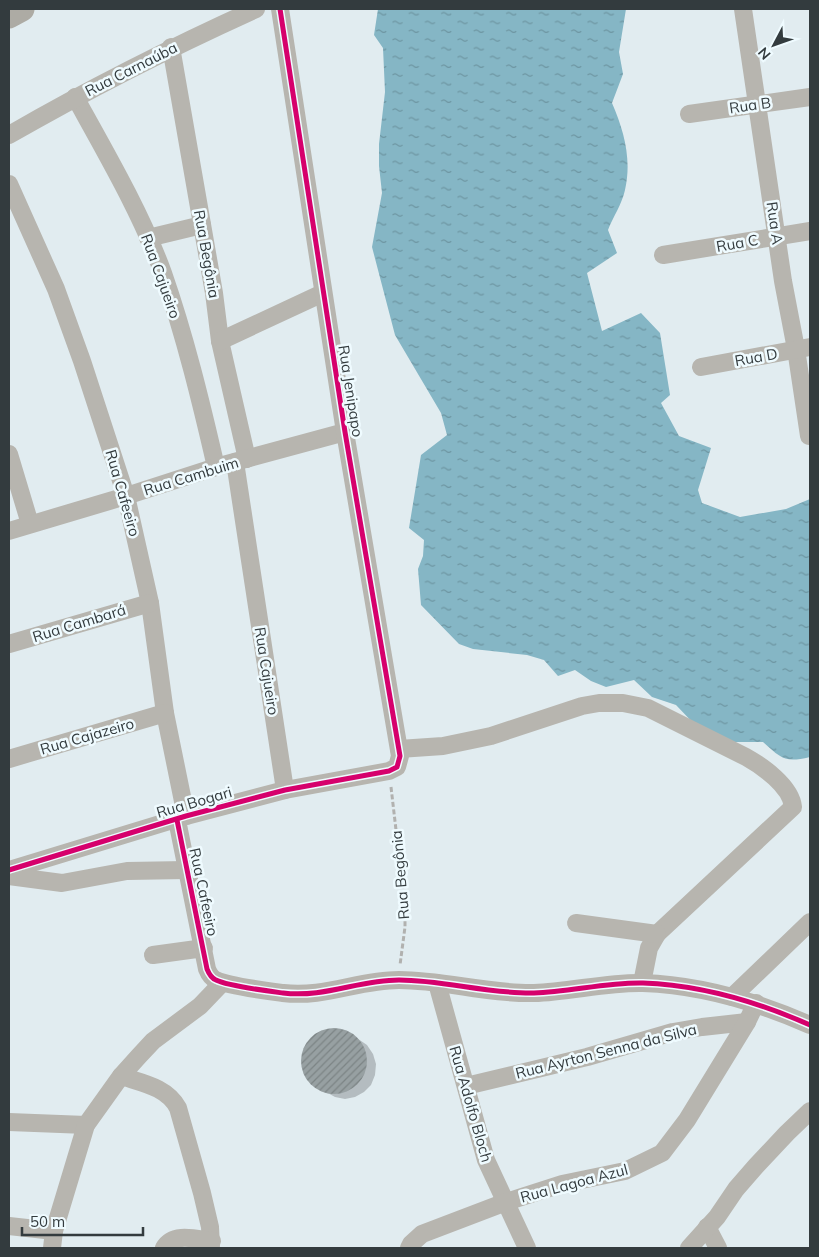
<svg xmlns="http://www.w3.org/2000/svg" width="819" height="1257" viewBox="0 0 819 1257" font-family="Mulish,sans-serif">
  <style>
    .water { fill: url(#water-ripples) }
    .shadow { fill: #0003 }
    .building { fill: url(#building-hatch) }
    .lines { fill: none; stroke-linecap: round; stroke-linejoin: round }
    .path { stroke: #b1b1af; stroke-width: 3; stroke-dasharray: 5 2.5; stroke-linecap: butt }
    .street { stroke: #b7b5af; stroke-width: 18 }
    .secondary { stroke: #adaba4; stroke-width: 25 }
    .cycleway-casing { stroke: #effbff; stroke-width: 8 }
    .cycleway { stroke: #d6006c; stroke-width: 5 }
    .labels { text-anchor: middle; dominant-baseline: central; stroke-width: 5; stroke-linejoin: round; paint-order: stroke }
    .street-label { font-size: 15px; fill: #333b3e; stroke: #effbff }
  </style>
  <defs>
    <pattern id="water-ripples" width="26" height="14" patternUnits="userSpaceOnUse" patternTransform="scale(1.25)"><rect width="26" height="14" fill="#85b6c5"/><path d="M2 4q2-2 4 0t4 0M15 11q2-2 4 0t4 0" fill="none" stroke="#6d95a1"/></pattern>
    <pattern id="building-hatch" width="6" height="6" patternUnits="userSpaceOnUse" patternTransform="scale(1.25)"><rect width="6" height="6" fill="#97a0a2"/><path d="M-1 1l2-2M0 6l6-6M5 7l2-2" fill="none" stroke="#7c8485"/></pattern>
  </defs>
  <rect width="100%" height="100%" fill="#e1ecf0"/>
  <path class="water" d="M378,9H626L619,52L623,74L612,103C624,131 632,159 625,190C622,204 613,217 608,230L617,253L587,273L602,331L641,313L660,333L670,395L661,403L679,436L711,448L698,490L702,503L740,517L786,509L810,499V757C785,763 782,759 763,742H720L697,727L676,705L652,697L634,680L606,687L591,681L575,670L558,676L544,660L527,655L473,649L459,644L421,605L418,569L423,556L424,540L409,528L421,455L447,435L441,413L395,335L372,247L382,193L379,166V144L385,92L383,48L374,35Z"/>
  <polygon class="shadow" points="337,1029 348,1032 367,1045 373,1054 376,1064 375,1075 371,1085 364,1092 355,1097 345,1099 335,1097 315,1086 308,1079 304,1070 302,1060 304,1050 309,1041 317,1034 326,1030"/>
  <circle class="building" cx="334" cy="1061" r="33"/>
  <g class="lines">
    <polyline class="path" points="391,787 405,907 405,927 400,965"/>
    <g class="street">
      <polyline points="743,9 783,281 796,349 809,436"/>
      <polyline points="171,47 214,293 220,341 247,459"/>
      <path d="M75,97C106,153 141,213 163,273C185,336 201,402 216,467"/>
      <polyline points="689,114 810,97"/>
      <path d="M9,135C89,89 172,47 256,9"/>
      <polyline points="9,184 56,289 82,361 126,496 150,603 165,713 186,816"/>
      <polyline points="148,238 202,225"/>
      <polyline points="663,255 810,231"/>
      <polyline points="220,341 323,293"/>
      <polyline points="701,367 810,347"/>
      <polyline points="9,454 30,524"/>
      <polyline points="235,462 285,790"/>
      <polyline points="9,531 126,496 216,467 345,432"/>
      <polyline points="9,644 150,603"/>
      <path d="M399,749L443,746L491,736L582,706L599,703H623L648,708L746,757C762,766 791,786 793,807L657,934L649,948L642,983"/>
      <polyline points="9,759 165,713"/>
      <path d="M177,820L207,969C209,974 211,978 216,980C228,986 268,991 283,993C325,998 358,980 399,980C444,980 488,994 534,993C570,992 607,982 643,983C700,985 758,1002 810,1025"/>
      <polyline points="9,870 186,816 285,790 389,771 397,767 400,756 345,432 280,9"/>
      <polyline points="9,876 62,883 127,871 186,870"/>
      <polyline points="576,923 657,934"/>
      <polyline points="153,955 204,948"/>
      <polyline points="437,983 486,1160 527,1248"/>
      <polyline points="732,997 810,922"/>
      <path d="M121,1076C142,1083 167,1087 178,1108L202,1193L210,1227L211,1248"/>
      <polyline points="466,1086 587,1057 673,1032 702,1027 747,1022"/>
      <polyline points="9,1122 86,1125"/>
      <polyline points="9,1226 54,1231"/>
      <polyline points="707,1227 718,1248"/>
      <polyline points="52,1248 54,1231 86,1125 121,1076 139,1056 153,1041 200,1006 222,983"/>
      <path d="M164,1248C173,1232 196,1239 212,1241"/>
      <polyline points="409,1248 411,1244 422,1234 506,1202 562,1184 625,1171 662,1153 687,1120 747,1022 756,1003"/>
      <polyline points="689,1248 717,1217 736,1189 756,1166 787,1133 810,1111"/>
    </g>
    <polyline class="secondary" points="9,16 22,9"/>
    <defs>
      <g id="cycleway">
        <path d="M177,820L207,969C209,974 211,978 216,980C228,986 268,991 283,993C325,998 358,980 399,980C444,980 488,994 534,993C570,992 607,982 643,983C700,985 758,1002 810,1025"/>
        <polyline points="9,870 186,816 285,790 389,771 397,767 400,756 345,432 280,9"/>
      </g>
    </defs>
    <use href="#cycleway" class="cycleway-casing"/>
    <use href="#cycleway" class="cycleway"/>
  </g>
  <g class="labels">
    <g class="street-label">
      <text transform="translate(131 69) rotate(-27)">Rua Carnaúba</text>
      <text transform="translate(750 105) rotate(-8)">Rua B</text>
      <text transform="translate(775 223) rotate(82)">Rua A</text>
      <text transform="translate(737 243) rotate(-10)">Rua C</text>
      <text transform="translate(207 254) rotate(80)">Rua Begônia</text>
      <text transform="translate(161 276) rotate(70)">Rua Cajueiro</text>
      <text transform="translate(756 357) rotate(-10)">Rua D</text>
      <text transform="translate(351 391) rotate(81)">Rua Jenipapo</text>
      <text transform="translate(191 476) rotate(-17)">Rua Cambuim</text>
      <text transform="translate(123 493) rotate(74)">Rua Cafeeiro</text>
      <text transform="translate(79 623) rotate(-17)">Rua Cambará</text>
      <text transform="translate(267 671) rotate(81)">Rua Cajueiro</text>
      <text transform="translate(87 736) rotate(-16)">Rua Cajazeiro</text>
      <text transform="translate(194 802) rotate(-16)">Rua Bogari</text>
      <text transform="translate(400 875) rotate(-95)">Rua Begônia</text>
      <text transform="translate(204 892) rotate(78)">Rua Cafeeiro</text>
      <text transform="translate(606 1051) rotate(-14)">Rua Ayrton Senna da Silva</text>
      <text transform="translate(471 1104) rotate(74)">Rua Adolfo Bloch</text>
      <text transform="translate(574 1183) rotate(-15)">Rua Lagoa Azul</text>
    </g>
  </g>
  <rect width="819" height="1257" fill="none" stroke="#333b3e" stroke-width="20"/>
  <g transform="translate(774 45) rotate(229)" stroke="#effbff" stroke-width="4" paint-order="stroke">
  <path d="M0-4L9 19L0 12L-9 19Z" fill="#333b3e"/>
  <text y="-8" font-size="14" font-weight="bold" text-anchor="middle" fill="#333b3e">N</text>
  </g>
  <path d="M22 1227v8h121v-8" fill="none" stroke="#333b3e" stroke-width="2.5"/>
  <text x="30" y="1227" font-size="15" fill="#333b3e" stroke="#effbff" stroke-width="4" paint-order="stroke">50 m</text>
</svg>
